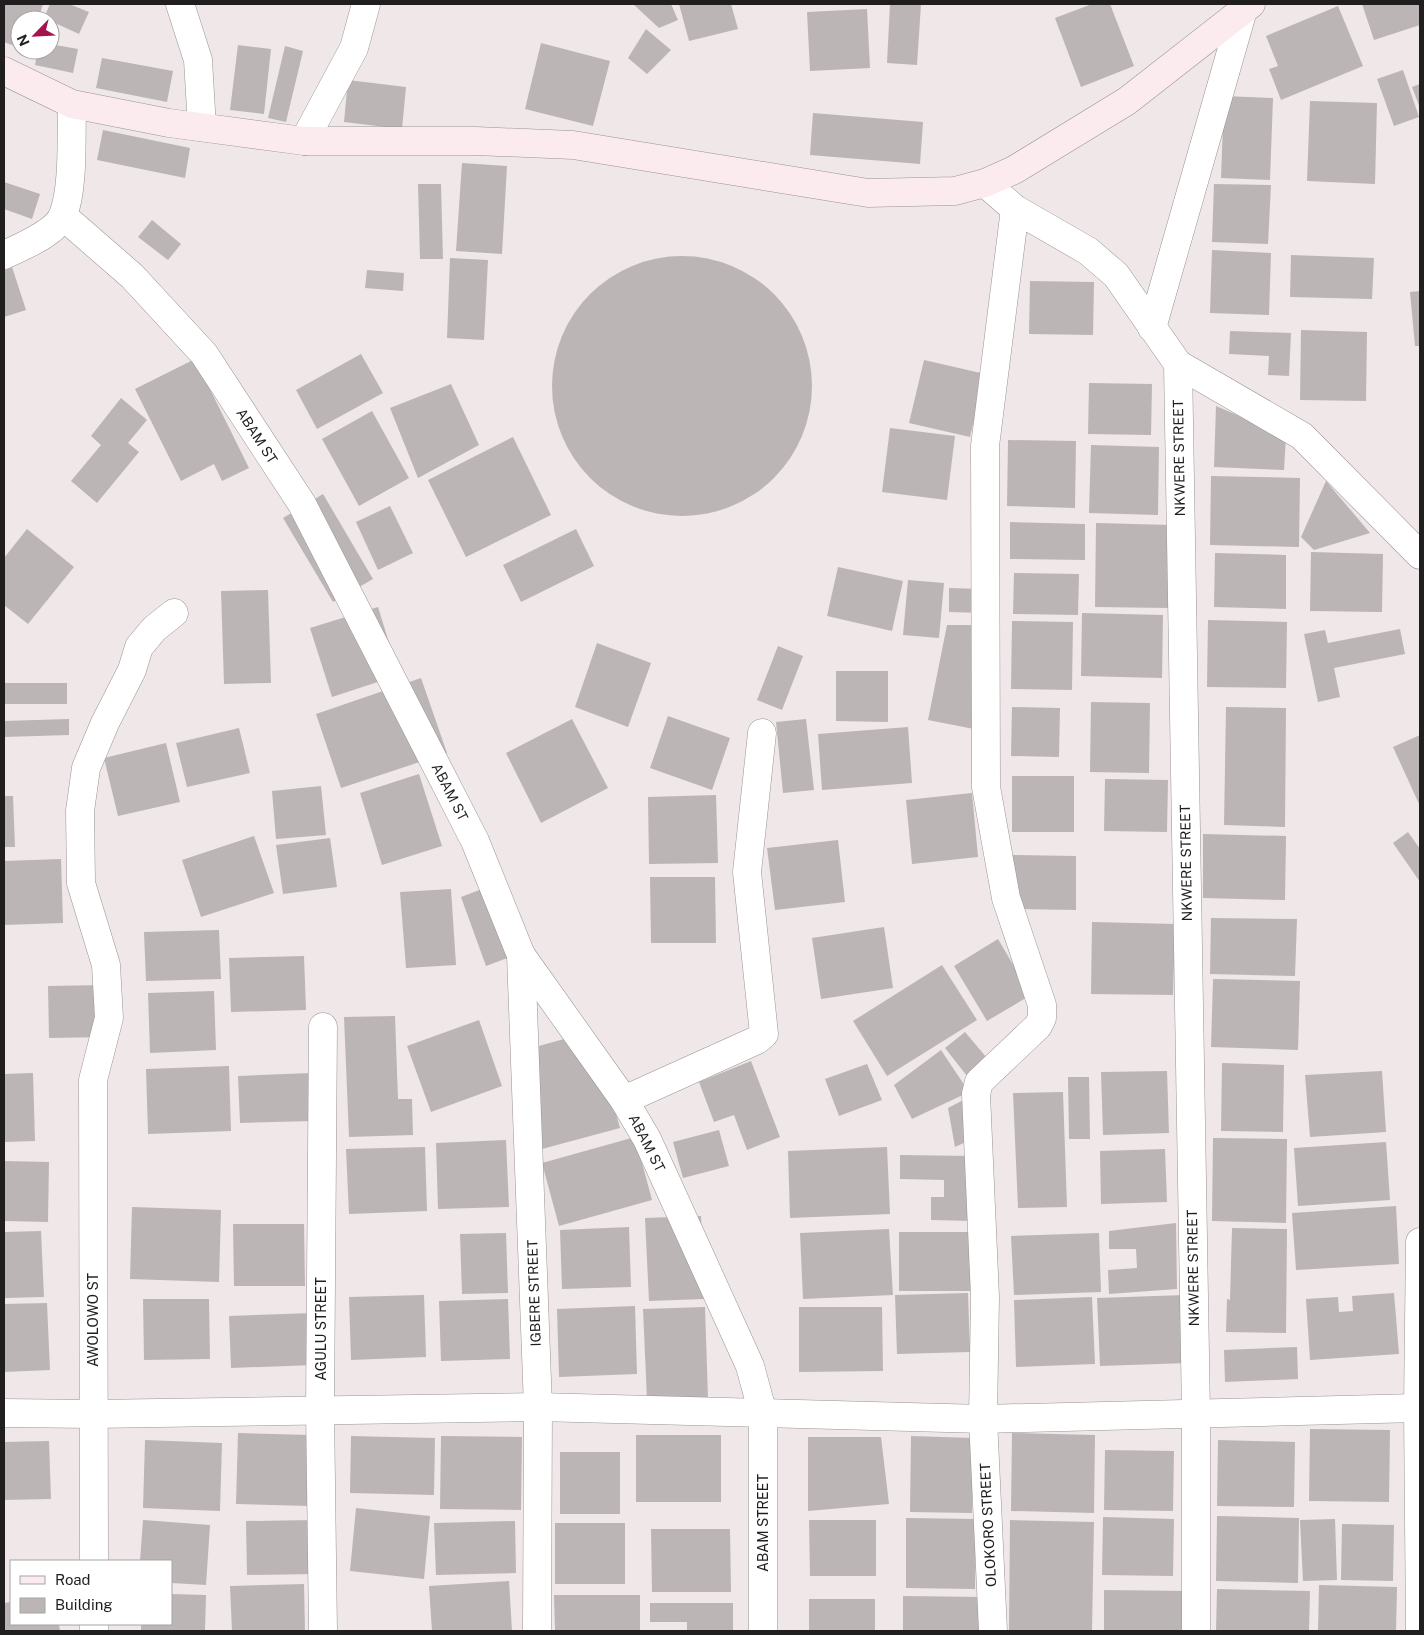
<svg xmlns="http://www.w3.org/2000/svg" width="1424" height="1635" viewBox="0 0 1424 1635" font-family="'Public Sans',sans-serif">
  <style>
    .building { fill: #bcb5b6 }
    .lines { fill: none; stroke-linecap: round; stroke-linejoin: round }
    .street-casing { stroke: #9a9394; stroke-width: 29 }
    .secondary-casing { stroke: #9a9394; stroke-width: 29 }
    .street { stroke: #fff; stroke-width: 28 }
    .secondary { stroke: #fcebee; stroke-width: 28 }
    .labels { text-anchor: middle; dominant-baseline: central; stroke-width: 5; stroke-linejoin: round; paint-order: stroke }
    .street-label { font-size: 14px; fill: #211e1f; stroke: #fff }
  </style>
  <rect width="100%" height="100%" fill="#efe7e8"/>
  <g class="building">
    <polygon points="4,4 43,4 38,20 20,20 20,48 4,42"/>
    <polygon points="50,4 69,4 89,12 79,34 44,18"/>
    <polygon points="633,4 671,4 678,20 659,28"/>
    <polygon points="679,4 731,4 738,29 689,41"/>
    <polygon points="890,4 921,4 917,65 887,63"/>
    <polygon points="1092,4 1110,4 1134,66 1081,87 1055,18"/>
    <polygon points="1362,4 1420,4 1420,25 1374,40"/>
    <polygon points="1338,6 1363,66 1281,100 1269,69 1278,66 1266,36"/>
    <polygon points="867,9 870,68 810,71 807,12"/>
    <polygon points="646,29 671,50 647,74 628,58"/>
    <polygon points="541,43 610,61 593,126 525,109"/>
    <polygon points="50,44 78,49 73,73 35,65 38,50 50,50"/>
    <polygon points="238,45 271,49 264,114 230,110"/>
    <polygon points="285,46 303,51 286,122 268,118"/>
    <polygon points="102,58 173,71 167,102 96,88"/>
    <polygon points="1403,70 1419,117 1394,126 1377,79"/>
    <polygon points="348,80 406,87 402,129 344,122"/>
    <polygon points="1420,84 1420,108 1412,87"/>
    <polygon points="1224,96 1273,98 1270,180 1221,178"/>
    <polygon points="1310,101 1377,103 1375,184 1307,181"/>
    <polygon points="813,113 923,122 920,164 810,155"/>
    <polygon points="103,130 190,148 185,178 97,160"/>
    <polygon points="462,163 507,166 502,254 456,251"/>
    <polygon points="4,182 40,194 32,219 4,209"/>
    <polygon points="418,184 441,184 443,259 420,259"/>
    <polygon points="1214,184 1271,185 1268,244 1212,242"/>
    <polygon points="152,220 181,244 168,260 138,237"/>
    <polygon points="1212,250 1271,253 1269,315 1210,313"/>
    <polygon points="1291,255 1374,258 1372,299 1290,297"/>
    <circle cx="682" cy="386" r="130"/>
    <polygon points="450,258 488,260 484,340 447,338"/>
    <polygon points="12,267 26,310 4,317 4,270"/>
    <polygon points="367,270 404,273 403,291 365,288"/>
    <polygon points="1030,281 1094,282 1093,335 1029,334"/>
    <polygon points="1420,291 1420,346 1415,346 1410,292"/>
    <polygon points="1301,330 1367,332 1366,401 1300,400"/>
    <polygon points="1230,331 1291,333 1289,376 1268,375 1269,356 1229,354"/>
    <polygon points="361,354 383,393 317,429 296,390"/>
    <polygon points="195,359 249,468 222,481 214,464 181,481 135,389"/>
    <polygon points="924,360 985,374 970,437 909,423"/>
    <polygon points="1089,383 1152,384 1151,435 1088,434"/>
    <polygon points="451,384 479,445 418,478 390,408"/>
    <polygon points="121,398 147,420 128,443 139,452 97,503 71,481 101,445 91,436"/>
    <polygon points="1216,406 1286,436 1284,470 1214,467"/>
    <polygon points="372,411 409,478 359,506 322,439"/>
    <polygon points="890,428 955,436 947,500 882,492"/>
    <polygon points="513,437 551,515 466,557 428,480"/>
    <polygon points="1008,440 1076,441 1075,508 1007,506"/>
    <polygon points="1091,445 1159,447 1158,515 1089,513"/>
    <polygon points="1211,476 1300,478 1299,547 1210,545"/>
    <polygon points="1326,481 1370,533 1314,550 1301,537"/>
    <polygon points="323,494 373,579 333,602 283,518"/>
    <polygon points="390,506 413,553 378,570 356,522"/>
    <polygon points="1010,522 1085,524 1085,560 1010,559"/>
    <polygon points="1096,523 1171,525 1169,608 1095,607"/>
    <polygon points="27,529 74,567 28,624 4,605 4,558"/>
    <polygon points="576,529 594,566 521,602 503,565"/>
    <polygon points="1311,552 1383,554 1382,612 1310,611"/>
    <polygon points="1215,553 1286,555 1286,609 1214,607"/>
    <polygon points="838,567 903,581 892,631 827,616"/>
    <polygon points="1014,573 1079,574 1078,615 1013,614"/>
    <polygon points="908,580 944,583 939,638 903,635"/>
    <polygon points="949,588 981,589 981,613 949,612"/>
    <polygon points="268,590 271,683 224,684 221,591"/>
    <polygon points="378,607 399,675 332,697 310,628"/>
    <polygon points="1082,613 1163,615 1162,678 1081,676"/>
    <polygon points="1208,620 1287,622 1286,688 1207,687"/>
    <polygon points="1012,621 1073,622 1072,690 1011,689"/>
    <polygon points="947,625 980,625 984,731 928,720"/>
    <polygon points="1400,629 1405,654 1334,668 1340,697 1318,702 1304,634 1325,630 1328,643"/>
    <polygon points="597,643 651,663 628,727 575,707"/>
    <polygon points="778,646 803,656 782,710 757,700"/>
    <polygon points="836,671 888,671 888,722 836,721"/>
    <polygon points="421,678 447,753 341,788 316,714"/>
    <rect x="4" y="683" width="63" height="21"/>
    <polygon points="1091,702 1150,703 1149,773 1090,772"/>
    <polygon points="1012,707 1060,708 1059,757 1011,756"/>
    <polygon points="1226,707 1286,708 1285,827 1224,825"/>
    <polygon points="668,716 730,738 712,790 650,768"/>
    <polygon points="69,719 69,735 4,737 4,721"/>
    <polygon points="572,719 608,788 541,823 506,753"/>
    <polygon points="806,719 814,790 783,793 776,722"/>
    <polygon points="908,727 912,783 822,790 818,734"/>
    <polygon points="239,728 250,773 187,787 176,743"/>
    <polygon points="1420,735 1420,806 1393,747"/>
    <polygon points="166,743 180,802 118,816 104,758"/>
    <polygon points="419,774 442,846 382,865 360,793"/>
    <rect x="1012" y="776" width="62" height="56"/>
    <polygon points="1105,779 1168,780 1167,832 1104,831"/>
    <polygon points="321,786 326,835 276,839 272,791"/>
    <polygon points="972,793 978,857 912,864 906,800"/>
    <polygon points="716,795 718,863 649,864 648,797"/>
    <polygon points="4,796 13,796 15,847 4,847"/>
    <polygon points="1408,832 1420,849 1420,882 1393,843"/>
    <polygon points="1203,834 1286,836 1285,900 1203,898"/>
    <polygon points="254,836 274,893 201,917 182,860"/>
    <polygon points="330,838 337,887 283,894 276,845"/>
    <polygon points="838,840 845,902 775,910 767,848"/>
    <polygon points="1012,855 1076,856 1076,910 1012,909"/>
    <polygon points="61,859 63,923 4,925 4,861"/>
    <polygon points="650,877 715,877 716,943 651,943"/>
    <polygon points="490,886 515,955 486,966 461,897"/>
    <polygon points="451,889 456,965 406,968 400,892"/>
    <polygon points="1211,918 1297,919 1295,976 1210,974"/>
    <polygon points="1092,922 1175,924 1173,995 1091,994"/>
    <polygon points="884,927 893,988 821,999 812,938"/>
    <polygon points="219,930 221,979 146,981 144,932"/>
    <polygon points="998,939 1031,995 987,1021 954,966"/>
    <polygon points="304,956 306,1010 231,1012 229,958"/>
    <polygon points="942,965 977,1020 887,1076 853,1021"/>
    <polygon points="1213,979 1300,981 1298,1050 1211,1047"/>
    <polygon points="105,985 107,1037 49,1038 48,986"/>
    <polygon points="214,991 216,1050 150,1053 148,993"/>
    <polygon points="395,1016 398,1099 412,1099 413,1135 349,1137 344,1017"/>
    <polygon points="479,1020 502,1086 431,1112 407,1046"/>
    <polygon points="593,1031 620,1128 542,1149 528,1101 541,1098 528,1049"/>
    <polygon points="965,1032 992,1064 971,1081 945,1048"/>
    <polygon points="941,1050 969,1092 912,1119 894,1085"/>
    <polygon points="751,1061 780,1137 747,1150 734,1115 714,1122 699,1082"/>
    <polygon points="1222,1063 1284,1065 1283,1132 1221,1131"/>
    <polygon points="867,1064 882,1100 839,1116 825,1079"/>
    <polygon points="229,1066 231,1131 148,1134 146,1069"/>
    <polygon points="1167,1071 1169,1133 1103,1135 1101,1072"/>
    <polygon points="1382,1071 1386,1132 1310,1137 1305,1075"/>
    <polygon points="33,1073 35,1141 4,1142 4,1074"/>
    <polygon points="312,1073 314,1121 240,1123 238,1076"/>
    <polygon points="1068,1077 1089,1077 1090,1139 1069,1139"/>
    <polygon points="1063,1092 1067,1207 1018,1208 1013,1093"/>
    <polygon points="973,1095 983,1134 955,1147 948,1108"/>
    <polygon points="719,1130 729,1166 683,1178 673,1142"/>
    <polygon points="635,1137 652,1200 559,1226 542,1163"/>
    <polygon points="1213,1138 1287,1139 1286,1223 1212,1221"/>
    <polygon points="506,1140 509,1207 438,1209 436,1143"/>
    <polygon points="1386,1142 1390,1200 1298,1206 1294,1148"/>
    <polygon points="425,1147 427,1211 349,1214 346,1149"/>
    <polygon points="887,1147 890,1214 790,1218 788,1151"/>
    <polygon points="1165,1149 1167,1202 1101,1204 1100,1151"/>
    <polygon points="900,1155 973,1156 972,1221 931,1220 931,1197 944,1197 944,1180 900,1179"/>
    <polygon points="4,1161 49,1162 48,1222 4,1221"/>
    <polygon points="1396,1206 1399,1264 1296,1270 1292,1213"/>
    <polygon points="132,1207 221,1210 219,1282 130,1279"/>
    <polygon points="701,1216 704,1299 649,1301 645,1218"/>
    <polygon points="1176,1223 1177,1289 1109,1294 1108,1270 1137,1268 1136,1249 1109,1249 1109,1231"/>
    <polygon points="233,1224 304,1224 305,1286 234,1286"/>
    <polygon points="629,1227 631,1287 562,1289 560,1230"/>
    <polygon points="1232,1228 1287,1229 1286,1333 1226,1332 1227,1299 1230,1300"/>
    <polygon points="889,1229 893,1295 803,1299 800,1233"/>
    <polygon points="41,1231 44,1297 4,1298 4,1232"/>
    <polygon points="899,1232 974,1232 975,1291 899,1291"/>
    <polygon points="506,1233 508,1293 462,1294 460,1234"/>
    <polygon points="1099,1233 1101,1292 1014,1295 1011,1236"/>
    <polygon points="968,1293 970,1352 897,1354 895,1295"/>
    <polygon points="1394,1293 1399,1354 1310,1360 1306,1299 1338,1297 1339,1312 1353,1311 1352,1296"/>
    <polygon points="424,1295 426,1357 351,1360 349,1297"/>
    <polygon points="1185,1295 1188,1363 1100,1366 1097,1298"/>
    <polygon points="1092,1297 1095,1364 1016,1367 1014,1300"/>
    <polygon points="143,1299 209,1299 210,1359 144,1360"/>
    <polygon points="508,1299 510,1359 441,1361 439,1301"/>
    <polygon points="47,1303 50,1370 4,1372 4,1304"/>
    <polygon points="635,1306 637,1374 559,1377 557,1309"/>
    <polygon points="705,1307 708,1398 647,1400 643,1309"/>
    <polygon points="799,1307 882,1307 883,1371 799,1372"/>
    <polygon points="314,1313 315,1365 231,1368 229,1316"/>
    <polygon points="1297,1347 1298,1379 1225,1382 1224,1350"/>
    <polygon points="1310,1429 1390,1430 1389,1502 1309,1501"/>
    <polygon points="238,1433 310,1435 309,1506 236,1504"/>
    <polygon points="1012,1433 1095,1435 1094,1513 1011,1511"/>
    <rect x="636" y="1435" width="85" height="67"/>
    <polygon points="351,1436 435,1438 434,1495 350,1493"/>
    <polygon points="441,1436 522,1437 521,1510 440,1509"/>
    <polygon points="911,1436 973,1438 972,1513 910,1512"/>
    <polygon points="808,1437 881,1437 889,1504 808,1511"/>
    <polygon points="145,1440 222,1443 220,1511 143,1508"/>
    <polygon points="1218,1440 1295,1442 1294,1507 1217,1506"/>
    <polygon points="49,1441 51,1499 4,1500 4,1442"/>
    <polygon points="1105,1450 1174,1451 1173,1511 1104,1510"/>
    <rect x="560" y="1452" width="60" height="62"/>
    <polygon points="356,1508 430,1516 424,1579 350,1571"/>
    <polygon points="1217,1516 1299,1518 1298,1583 1216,1581"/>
    <polygon points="1103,1517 1174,1519 1173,1576 1102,1575"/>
    <polygon points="906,1518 976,1519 975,1589 906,1588"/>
    <polygon points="1335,1519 1337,1580 1303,1581 1300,1520"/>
    <polygon points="143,1520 210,1525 206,1585 171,1583 171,1561 140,1561"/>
    <polygon points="315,1520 316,1574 247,1575 246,1521"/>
    <polygon points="809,1520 876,1520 876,1576 810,1576"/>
    <polygon points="1010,1520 1094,1522 1092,1631 1009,1631"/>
    <polygon points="515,1521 516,1573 436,1575 434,1523"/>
    <rect x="555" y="1523" width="70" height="61"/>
    <polygon points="1342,1524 1394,1525 1393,1581 1341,1580"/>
    <polygon points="651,1529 730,1529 731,1592 652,1592"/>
    <polygon points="509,1581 512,1631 432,1631 429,1586"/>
    <polygon points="304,1584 305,1631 232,1631 230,1586"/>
    <polygon points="1319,1585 1397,1587 1396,1631 1318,1631"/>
    <polygon points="1217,1589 1310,1591 1309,1631 1216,1631"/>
    <polygon points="1104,1590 1189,1591 1188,1631 1104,1631"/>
    <polygon points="171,1594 206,1595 205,1631 141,1631 141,1624 171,1624"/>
    <polygon points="554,1595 640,1595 640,1631 555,1631"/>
    <polygon points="903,1596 984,1597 984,1631 903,1631"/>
    <rect x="809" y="1599" width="66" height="32"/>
    <polygon points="11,1602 11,1624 59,1624 60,1631 4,1631 4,1603"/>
    <polygon points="650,1603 733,1603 733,1631 687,1631 687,1622 650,1622"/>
  </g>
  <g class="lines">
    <defs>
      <g id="street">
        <polyline points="180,4 198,60 202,127"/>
        <polyline points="304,141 354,48 366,4"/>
        <polyline points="985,183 1015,209 1088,251 1116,275 1178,364 1196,1414 1196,1631"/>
        <polyline points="63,216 132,276 204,354 302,504 475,841 521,955 624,1100 647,1139 750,1366 763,1414 763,1631"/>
        <path d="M4,255C21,247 56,233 63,215C74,188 71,134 72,104"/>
        <polyline points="1152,328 1243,10"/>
        <polyline points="1178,364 1302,436 1420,555"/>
        <polyline points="521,955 538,1407 537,1631"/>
        <polyline points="323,1027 320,1409 323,1631"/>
        <polyline points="624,1100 757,1040 764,1034 747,872 762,733"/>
        <polyline points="1420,1242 1418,1408 1420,1631"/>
        <polyline points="4,1413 93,1414 538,1407 983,1419 1418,1408"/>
        <polyline points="94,1561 93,1080 109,1018 106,965 81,883 80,811 86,768 105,723 132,670 139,647 154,629 174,613"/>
        <polyline points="94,1624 94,1631"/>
        <polyline points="993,1631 983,1419 985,1297 976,1094 979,1082 1038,1026 1042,1018 1042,1005 1006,898 986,787 985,446 1015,209"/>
      </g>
      <polyline id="secondary" points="4,71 72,104 169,123 304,141 476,141 573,145 868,193 955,191 985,183 1014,170 1127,101 1251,4"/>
    </defs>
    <use href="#street" class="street-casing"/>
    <use href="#secondary" class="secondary-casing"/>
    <use href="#street" class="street"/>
    <use href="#secondary" class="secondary"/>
  </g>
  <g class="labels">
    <g class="street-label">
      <text transform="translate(257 436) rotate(57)">ABAM ST</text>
      <text transform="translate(1179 458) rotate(-91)">NKWERE STREET</text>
      <text transform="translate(450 792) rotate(63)">ABAM ST</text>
      <text transform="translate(1186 863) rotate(-91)">NKWERE STREET</text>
      <text transform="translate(647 1143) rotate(63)">ABAM ST</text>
      <text transform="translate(1193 1268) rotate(-91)">NKWERE STREET</text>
      <text transform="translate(534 1293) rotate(-92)">IGBERE STREET</text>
      <text transform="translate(93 1320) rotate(-90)">AWOLOWO ST</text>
      <text transform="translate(321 1329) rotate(-90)">AGULU STREET</text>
      <text transform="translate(763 1523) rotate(-90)">ABAM STREET</text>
      <text transform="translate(988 1525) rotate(-93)">OLOKORO STREET</text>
    </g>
  </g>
  <rect width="1424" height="1635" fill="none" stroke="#211e1f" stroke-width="10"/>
  <rect x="10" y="1560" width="162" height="65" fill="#ffffff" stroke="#a6a5a5"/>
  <rect x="20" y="1576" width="25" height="8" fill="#fcebee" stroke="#a6a5a5"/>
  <text x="55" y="1585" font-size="15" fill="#211e1f">Road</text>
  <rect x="20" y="1598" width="25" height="15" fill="#bcb5b6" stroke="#a6a5a5"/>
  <text x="55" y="1610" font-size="15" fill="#211e1f">Building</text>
  <g transform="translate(35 35) rotate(246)"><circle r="24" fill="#ffffff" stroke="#a6a5a5"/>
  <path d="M0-4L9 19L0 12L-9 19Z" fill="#a6124c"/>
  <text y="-8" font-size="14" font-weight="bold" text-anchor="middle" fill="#211e1f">N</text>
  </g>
</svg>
